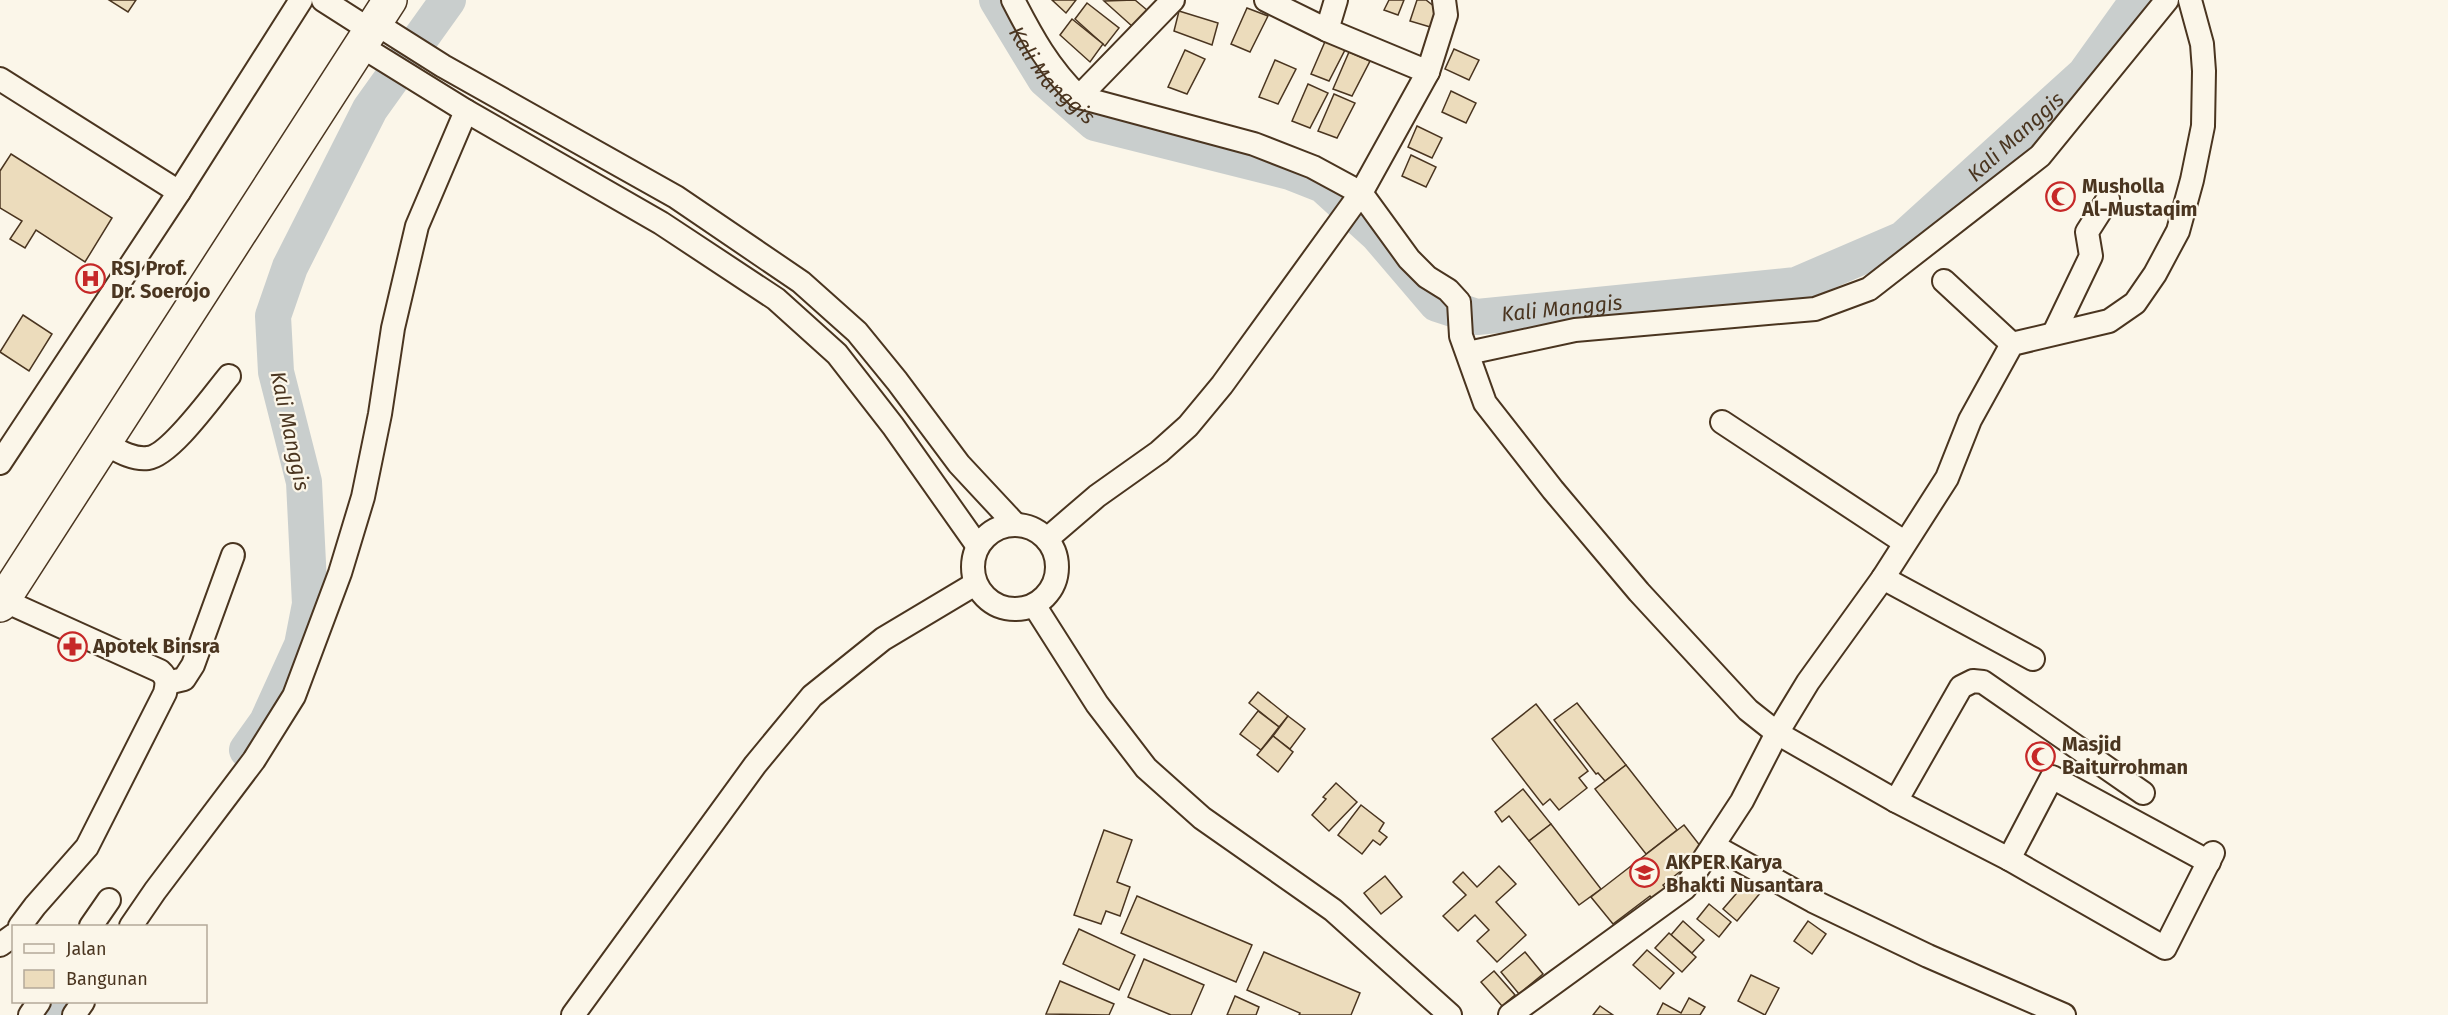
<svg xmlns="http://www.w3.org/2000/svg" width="2448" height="1015" viewBox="0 0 2448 1015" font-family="'Fira Sans',sans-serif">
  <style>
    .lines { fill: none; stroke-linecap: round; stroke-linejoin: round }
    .river { stroke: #c9cecd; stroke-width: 36 }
    .building { fill: #ecdcbc; stroke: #4a3520; stroke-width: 1.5 }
    .minor-casing { stroke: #4a3520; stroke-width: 26 }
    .highway-casing { stroke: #4a3520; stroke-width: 36 }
    .minor { stroke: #fbf6e9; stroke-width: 22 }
    .highway { stroke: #fbf6e9; stroke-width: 33 }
    .labels { text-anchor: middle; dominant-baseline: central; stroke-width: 4.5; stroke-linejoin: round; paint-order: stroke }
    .poi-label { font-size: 20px; font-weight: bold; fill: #4a3520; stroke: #fbf6e9; text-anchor: start }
    .water-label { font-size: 21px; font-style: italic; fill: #4a3520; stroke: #fbf6e9 }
  </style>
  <rect width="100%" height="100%" fill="#fbf6e9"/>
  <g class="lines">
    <g class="river">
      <path id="s1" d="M997,0L1045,79L1095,123L1290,172L1323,185L1378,235L1437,304L1477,317L1796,285L1903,239L2085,74L2138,0"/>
      <polyline points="247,750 267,722 302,645 310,604 304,482 276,372 273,316 290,267 370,109 448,0"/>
      <polyline points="56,1015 66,1002"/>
    </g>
  </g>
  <g class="building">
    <polygon points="109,0 136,0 128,12"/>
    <polygon points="1052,0 1076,0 1066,13"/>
    <polygon points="1135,0 1147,10 1133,27 1104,1"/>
    <polygon points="1389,0 1404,0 1398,15 1384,10"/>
    <polygon points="1417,0 1426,0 1440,11 1437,29 1410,21"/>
    <polygon points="1087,3 1119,28 1105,46 1075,19"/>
    <polygon points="1247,8 1268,16 1250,52 1231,44"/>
    <polygon points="1179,11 1218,23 1212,45 1174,31"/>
    <polygon points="1072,19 1103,44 1090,62 1060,35"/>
    <polygon points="1327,37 1347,46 1329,81 1311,74"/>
    <polygon points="1454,49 1479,60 1469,80 1445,69"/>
    <polygon points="1185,50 1205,59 1187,94 1168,87"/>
    <polygon points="1349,52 1370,61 1352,96 1333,89"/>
    <polygon points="1275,60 1296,69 1278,104 1259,97"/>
    <polygon points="1308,84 1328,93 1310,128 1292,121"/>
    <polygon points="1451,91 1476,103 1466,123 1442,112"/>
    <polygon points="1334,94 1355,103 1337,138 1318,131"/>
    <polygon points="1417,126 1442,138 1432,158 1408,147"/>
    <polygon points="11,154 112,218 85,262 36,230 25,248 10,239 22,221 0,208 0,171"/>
    <polygon points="1411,155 1436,167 1426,187 1402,176"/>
    <polygon points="23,315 52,334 29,371 0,352"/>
    <polygon points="1258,692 1288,716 1279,727 1249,703"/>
    <polygon points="1577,703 1626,765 1605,781 1598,773 1596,774 1554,720"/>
    <polygon points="1536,704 1588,771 1579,778 1587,788 1559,810 1550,799 1543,805 1492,739"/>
    <polygon points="1258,711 1279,727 1261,750 1240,734"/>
    <polygon points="1288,716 1305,729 1290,749 1273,736"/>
    <polygon points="1273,736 1293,752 1278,772 1257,755"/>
    <polygon points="1626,765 1677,830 1646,854 1595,789"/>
    <polygon points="1336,783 1357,802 1329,831 1312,815 1326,799 1323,797"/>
    <polygon points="1523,789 1551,824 1529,841 1509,816 1502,822 1495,812"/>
    <polygon points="1361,805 1384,823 1379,831 1387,837 1380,845 1373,840 1362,854 1338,835"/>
    <polygon points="1551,824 1601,889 1579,905 1529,841"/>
    <polygon points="1684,825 1705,852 1663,885 1670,893 1656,904 1650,896 1613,924 1591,897"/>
    <polygon points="1104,830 1132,840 1117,882 1130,887 1120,916 1106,911 1101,924 1074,915"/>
    <polygon points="1499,866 1516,884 1496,902 1526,935 1497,962 1477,941 1489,930 1475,915 1458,931 1443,916 1466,895 1453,882 1463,872 1477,887"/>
    <polygon points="1385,876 1402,897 1381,914 1364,893"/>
    <polygon points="1748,880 1761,892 1737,921 1723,909"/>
    <polygon points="1137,896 1252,945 1236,982 1121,933"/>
    <polygon points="1709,904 1731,922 1719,937 1697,919"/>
    <polygon points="1683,921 1704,940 1692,953 1671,935"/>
    <polygon points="1808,921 1826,934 1812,954 1794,941"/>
    <polygon points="1079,929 1135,955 1119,990 1063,964"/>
    <polygon points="1669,933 1696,957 1682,972 1655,948"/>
    <polygon points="1647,950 1674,973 1660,989 1633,965"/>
    <polygon points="1264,952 1360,993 1351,1015 1299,1015 1300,1013 1247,990"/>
    <polygon points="1525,952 1543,974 1519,994 1501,972"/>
    <polygon points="1144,959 1204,985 1191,1015 1171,1015 1128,997"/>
    <polygon points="1494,971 1515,995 1502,1006 1481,982"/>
    <polygon points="1751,975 1779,988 1765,1015 1738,1001"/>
    <polygon points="1060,981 1114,1004 1109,1015 1046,1014"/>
    <polygon points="1235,996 1259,1007 1256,1015 1227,1015"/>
    <polygon points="1689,998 1705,1007 1700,1015 1657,1015 1663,1003 1681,1013"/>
    <polygon points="1600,1006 1613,1015 1593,1015"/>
  </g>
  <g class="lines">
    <defs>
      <g id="minor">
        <polyline points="323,0 370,30"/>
        <path d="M1013,0C1032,37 1049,68 1079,97L1254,144L1313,167L1361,193L1409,259L1427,277L1448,290L1459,302L1461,336L1485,403L1553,490L1639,592L1748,710L1777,733L1896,801L2009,859L2165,948L2213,853"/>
        <polyline points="375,23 443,66 676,197 801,282 857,332 897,381 959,464 1015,524"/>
        <polyline points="1327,30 1336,0"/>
        <polyline points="361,46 466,111 661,223 776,299 837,354 893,426 977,545"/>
        <polyline points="1428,72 1446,15 1444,0"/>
        <polyline points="0,79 179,192"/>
        <polyline points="1079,97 1173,0"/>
        <polyline points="1944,281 2012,344"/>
        <polyline points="2054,333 2091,256 2087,232 2108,199"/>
        <polyline points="1468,353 1575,330 1815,309 1869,289 2040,156 2167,0"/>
        <polyline points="1722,422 1904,542"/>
        <path d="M104,443C117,450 132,460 148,458C171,455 213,395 229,376"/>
        <polyline points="0,463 179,192 301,0"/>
        <circle cx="1015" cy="567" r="42"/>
        <polyline points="1047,539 1097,496 1159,452 1188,426 1222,385 1361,193 1428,72 1327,30 1266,0"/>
        <polyline points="1883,578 2033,659"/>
        <path d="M3,600L160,671C168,678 167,684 165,693L87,847L35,906L20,926"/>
        <polyline points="1034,605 1097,704 1146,768 1202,818 1333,910 1450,1015"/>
        <polyline points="167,683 184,679 193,665 233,555"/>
        <polyline points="1896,801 1961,687 1973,681 1983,682 2143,793"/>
        <polyline points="1714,846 1813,901 1928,956 2064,1015"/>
        <polyline points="2009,859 2052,777 2209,862"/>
        <polyline points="91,926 109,900"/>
        <polyline points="131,926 155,891 254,760 294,696 340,573 363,497 380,414 393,328 417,226 466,111"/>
        <polyline points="0,945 14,935"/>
        <polyline points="30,1015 39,1002"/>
        <polyline points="74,1015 83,1002"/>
        <polyline points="573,1015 755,765 812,696 883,639 975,584"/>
        <polyline points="1510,1015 1685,888 1742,801 1777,733 1808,682 1883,578 1947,478 1970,420 2012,344 2109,321 2135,303 2155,274 2178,231 2192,180 2203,126 2204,71 2202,44 2190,0"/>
      </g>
      <polyline id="highway" points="0,605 390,0"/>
    </defs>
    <use href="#minor" class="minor-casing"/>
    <use href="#highway" class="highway-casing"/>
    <use href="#minor" class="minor"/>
    <use href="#highway" class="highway"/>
  </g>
  <defs>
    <symbol id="mosque-ring" viewBox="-11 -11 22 22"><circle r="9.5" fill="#fbf6e9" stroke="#c62828" stroke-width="1.5"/><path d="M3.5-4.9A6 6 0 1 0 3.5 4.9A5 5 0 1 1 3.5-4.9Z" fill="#c62828"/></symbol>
    <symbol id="hospital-ring" viewBox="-11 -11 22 22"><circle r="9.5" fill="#fbf6e9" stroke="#c62828" stroke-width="1.5"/><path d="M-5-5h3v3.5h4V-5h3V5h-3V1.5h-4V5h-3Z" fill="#c62828"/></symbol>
    <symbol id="pharmacy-ring" viewBox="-11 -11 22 22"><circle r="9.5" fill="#fbf6e9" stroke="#c62828" stroke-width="1.5"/><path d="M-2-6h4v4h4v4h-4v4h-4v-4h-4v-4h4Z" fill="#c62828"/></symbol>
    <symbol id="university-ring" viewBox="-11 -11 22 22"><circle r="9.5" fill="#fbf6e9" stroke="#c62828" stroke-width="1.5"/><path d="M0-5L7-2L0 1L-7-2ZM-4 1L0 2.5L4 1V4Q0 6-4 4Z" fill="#c62828"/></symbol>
  </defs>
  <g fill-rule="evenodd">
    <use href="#mosque-ring" x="2044" y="180" width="33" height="33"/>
    <use href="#hospital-ring" x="74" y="262" width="33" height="33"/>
    <use href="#pharmacy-ring" x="56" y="630" width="33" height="33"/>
    <use href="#mosque-ring" x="2024" y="740" width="33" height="33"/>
    <use href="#university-ring" x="1628" y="856" width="33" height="33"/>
  </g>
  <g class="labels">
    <g class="poi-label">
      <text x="2082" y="186">Musholla<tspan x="2082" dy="23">Al-Mustaqim</tspan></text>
      <text x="111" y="268">RSJ Prof.<tspan x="111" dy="23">Dr. Soerojo</tspan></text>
      <text x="93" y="646">Apotek Binsra</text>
      <text x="2062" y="744">Masjid<tspan x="2062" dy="23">Baiturrohman</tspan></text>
      <text x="1666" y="862">AKPER Karya<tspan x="1666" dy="23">Bhakti Nusantara</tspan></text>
    </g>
    <g class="water-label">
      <text stroke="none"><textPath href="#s1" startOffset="94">Kali Manggis</textPath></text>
      <text stroke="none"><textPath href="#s1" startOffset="1192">Kali Manggis</textPath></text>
      <text stroke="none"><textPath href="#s1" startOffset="688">Kali Manggis</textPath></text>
      <text transform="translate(290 431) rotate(78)">Kali Manggis</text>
    </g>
  </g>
  <rect x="12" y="925" width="195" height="78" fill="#fbf6e9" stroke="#b4a999" stroke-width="1.5"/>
  <rect x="24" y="944" width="30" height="9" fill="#fbf6e9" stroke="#b4a999" stroke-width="1.5"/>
  <text x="66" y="955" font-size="18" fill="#4a3520">Jalan</text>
  <rect x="24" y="970" width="30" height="18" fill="#ecdcbc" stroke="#b4a999" stroke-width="1.5"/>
  <text x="66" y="985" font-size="18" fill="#4a3520">Bangunan</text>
</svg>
